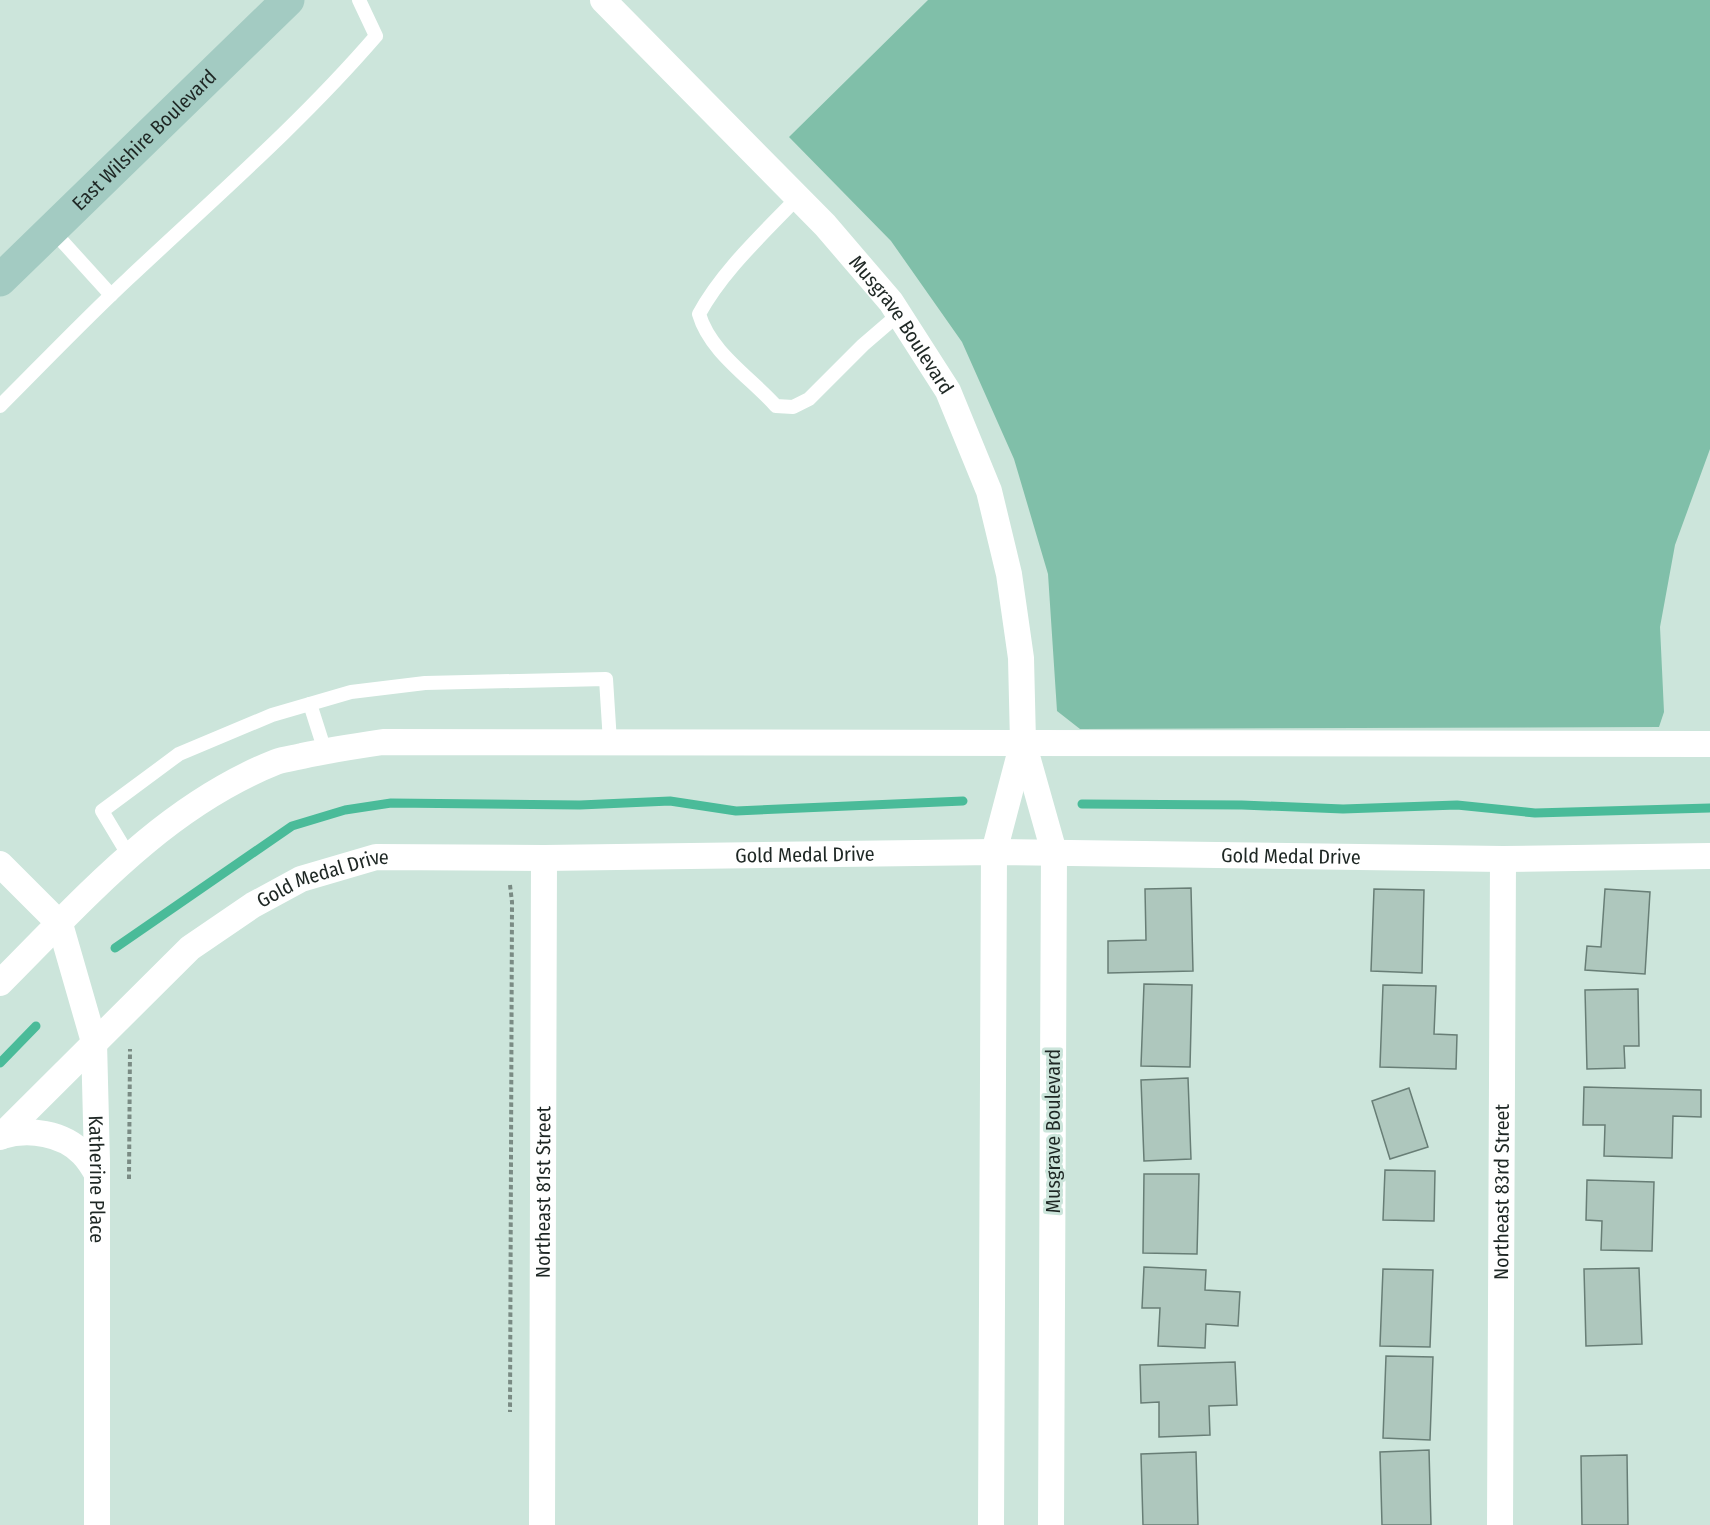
<svg xmlns="http://www.w3.org/2000/svg" width="1710" height="1525" viewBox="0 0 1710 1525" font-family="'Fira Sans Condensed',sans-serif">
  <style>
    .green { fill: #80bfa9 }
    .lines { fill: none; stroke-linecap: round; stroke-linejoin: round }
    .stream { stroke: #4abb99; stroke-width: 9 }
    .building { fill: #aec7bd; stroke: #687e76; stroke-width: 1.5 }
    .path { stroke: #7a8b84; stroke-width: 4; stroke-dasharray: 4.5 3; stroke-linecap: butt }
    .lane { stroke: #fff; stroke-width: 14 }
    .street { stroke: #fff; stroke-width: 26 }
    .secondary { stroke: #a3cbc2; stroke-width: 33 }
    .labels { text-anchor: middle; dominant-baseline: central; stroke-width: 6; stroke-linejoin: round; paint-order: stroke }
    .street-label { font-size: 20px; fill: #1e2724; stroke: #cce5db }
  </style>
  <rect width="100%" height="100%" fill="#cce5db"/>
  <polygon class="green" points="928,0 1710,0 1710,449 1675,545 1660,627 1664,712 1659,727 1080,729 1057,711 1048,574 1014,459 962,342 891,241 789,137"/>
  <g class="lines">
    <g class="stream">
      <polyline points="1082,804 1242,805 1343,809 1457,805 1535,813 1710,808"/>
      <polyline points="115,948 292,826 345,810 391,803 580,805 670,801 736,811 963,801"/>
      <polyline points="0,1063 36,1026"/>
    </g>
  </g>
  <g class="building">
    <polygon points="1191,888 1193,971 1108,973 1108,941 1146,940 1145,889"/>
    <polygon points="1374,889 1424,890 1422,973 1371,971"/>
    <polygon points="1605,889 1650,892 1645,974 1585,970 1587,946 1601,947"/>
    <polygon points="1144,984 1192,985 1190,1067 1141,1066"/>
    <polygon points="1383,985 1436,986 1434,1034 1457,1035 1456,1069 1380,1067"/>
    <polygon points="1638,989 1639,1046 1624,1046 1625,1068 1587,1069 1585,990"/>
    <polygon points="1188,1078 1191,1159 1144,1161 1141,1080"/>
    <polygon points="1584,1087 1701,1090 1701,1117 1673,1116 1672,1158 1604,1156 1605,1125 1583,1125"/>
    <polygon points="1409,1088 1428,1147 1390,1159 1372,1101"/>
    <polygon points="1385,1170 1435,1171 1434,1221 1383,1220"/>
    <polygon points="1144,1174 1199,1174 1197,1254 1143,1253"/>
    <polygon points="1587,1180 1654,1182 1652,1251 1601,1250 1602,1221 1586,1220"/>
    <polygon points="1144,1267 1206,1270 1205,1290 1240,1292 1238,1326 1206,1324 1205,1348 1158,1346 1160,1308 1142,1308"/>
    <polygon points="1639,1268 1642,1344 1586,1346 1584,1269"/>
    <polygon points="1383,1269 1433,1270 1430,1347 1380,1346"/>
    <polygon points="1386,1356 1433,1357 1430,1440 1383,1438"/>
    <polygon points="1235,1362 1237,1405 1209,1406 1210,1435 1159,1437 1159,1402 1141,1403 1140,1365"/>
    <polygon points="1429,1450 1431,1525 1382,1525 1380,1452"/>
    <polygon points="1196,1452 1198,1525 1143,1525 1141,1454"/>
    <polygon points="1627,1455 1628,1525 1582,1525 1581,1456"/>
  </g>
  <g class="lines">
    <g class="path">
      <polyline points="510,885 512,902 510,1412"/>
      <polyline points="129,1179 130,1049"/>
    </g>
    <g class="lane">
      <path d="M798,197C763,234 723,270 699,314C710,352 750,377 776,406L793,407L809,399L863,345L899,314"/>
      <polyline points="52,230 111,295"/>
      <path d="M0,406C43,363 85,319 129,278C213,199 301,123 376,36L359,0"/>
      <polyline points="310,704 325,751"/>
      <polyline points="129,856 102,811 179,754 272,715 351,692 425,683 606,679 610,742"/>
    </g>
    <g class="street">
      <path id="s1" d="M603,0L825,225L891,302L948,391L989,491L1009,574L1021,658L1023,742L1054,852L1051,1525"/>
      <path id="s2" d="M0,864L60,924L94,1042L97,1161V1525"/>
      <path d="M0,983C84,899 163,807 276,762C284,759 294,758 302,756C329,750 356,746 383,742L1710,744"/>
      <path d="M2,1136C28,1128 64,1133 83,1154C89,1160 93,1167 97,1174"/>
      <path id="s3" d="M0,1137L190,948L253,905L301,879L376,857L544,858L994,852L1503,859L1710,856"/>
      <path id="s4" d="M542,1525L544,858"/>
      <polyline points="991,1525 994,852 1023,742"/>
      <path id="s5" d="M1500,1525L1503,859"/>
    </g>
    <path class="secondary" id="s6" d="M0,280L288,0"/>
  </g>
  <g class="labels">
    <g class="street-label">
      <text stroke="none"><textPath href="#s6" startOffset="201">East Wilshire Boulevard</textPath></text>
      <text stroke="none"><textPath href="#s1" startOffset="442">Musgrave Boulevard</textPath></text>
      <text stroke="none"><textPath href="#s3" startOffset="906">Gold Medal Drive</textPath></text>
      <text stroke="none"><textPath href="#s3" startOffset="1392">Gold Medal Drive</textPath></text>
      <text stroke="none"><textPath href="#s3" startOffset="420">Gold Medal Drive</textPath></text>
      <text transform="translate(1053 1131) rotate(-90)">Musgrave Boulevard</text>
      <text stroke="none"><textPath href="#s2" startOffset="345">Katherine Place</textPath></text>
      <text stroke="none"><textPath href="#s4" startOffset="333">Northeast 81st Street</textPath></text>
      <text stroke="none"><textPath href="#s5" startOffset="333">Northeast 83rd Street</textPath></text>
    </g>
  </g>
</svg>
